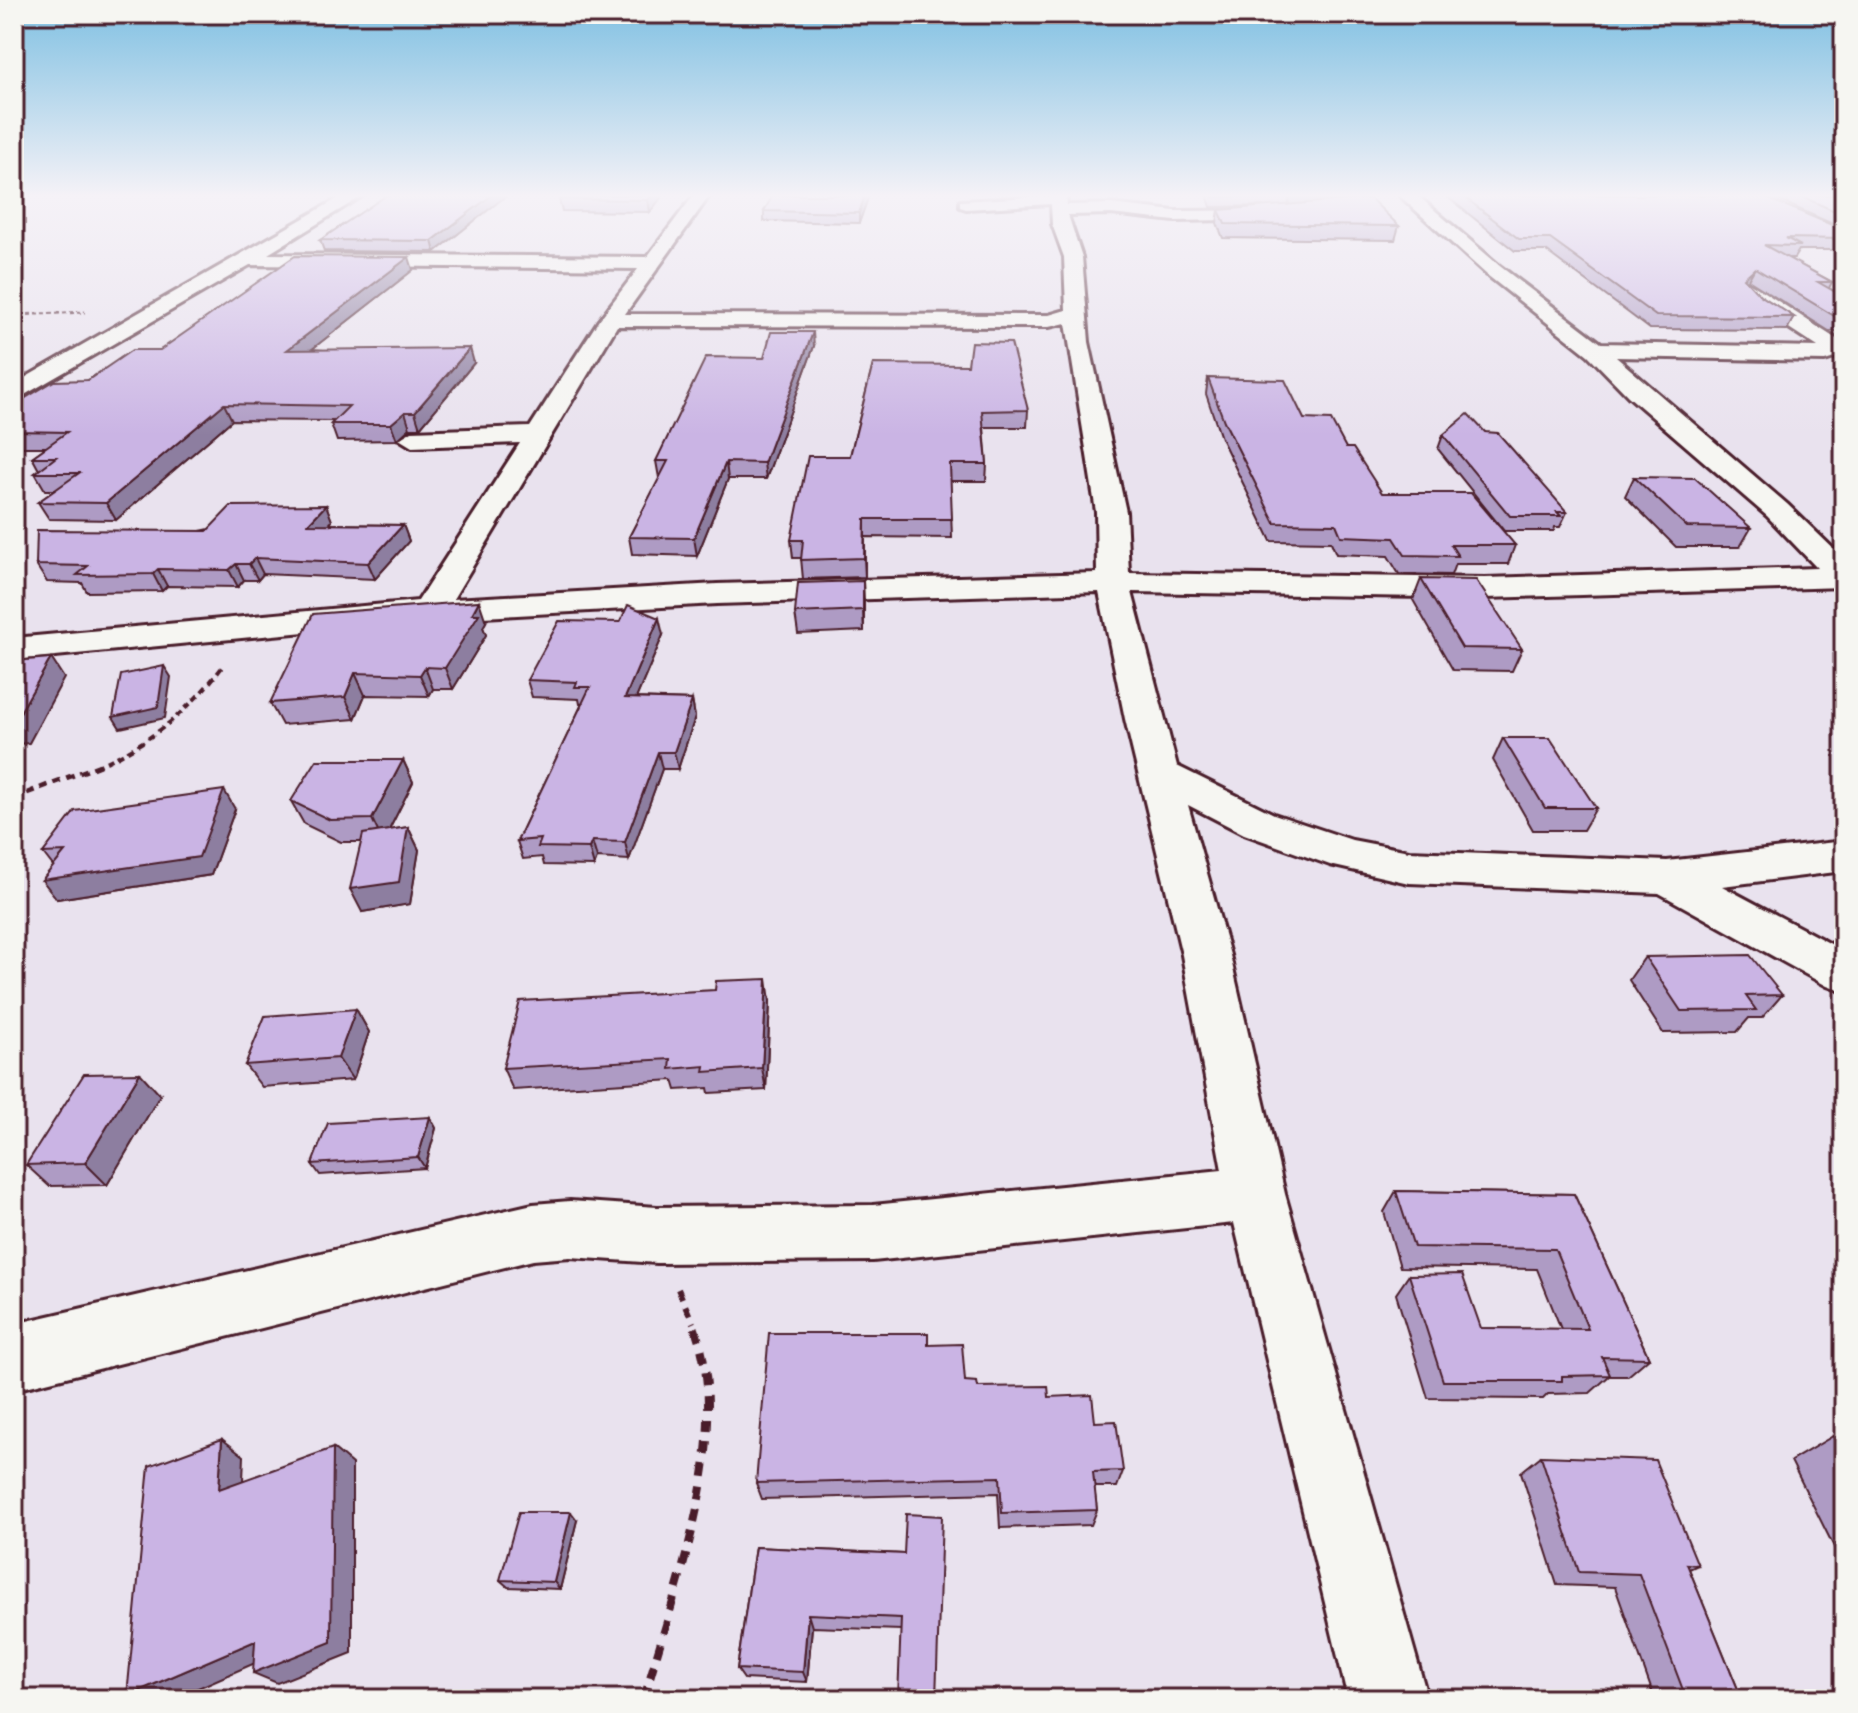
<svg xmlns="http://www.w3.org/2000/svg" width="1858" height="1713" viewBox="0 0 1858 1713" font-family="Caveat,sans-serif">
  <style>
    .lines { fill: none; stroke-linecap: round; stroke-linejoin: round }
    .minor-casing { stroke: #4a1f2b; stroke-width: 6 }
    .path-far4 { stroke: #4a1f2b; stroke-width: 3; stroke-dasharray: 4 3; stroke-linecap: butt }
    .path-far3 { stroke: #4a1f2b; stroke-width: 4; stroke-dasharray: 7 5; stroke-linecap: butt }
    .path-far2 { stroke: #4a1f2b; stroke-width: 5; stroke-dasharray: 8 6; stroke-linecap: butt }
    .path-far1 { stroke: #4a1f2b; stroke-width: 6; stroke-dasharray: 10 8; stroke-linecap: butt }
    .path { stroke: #4a1f2b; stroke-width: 8; stroke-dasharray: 13 10; stroke-linecap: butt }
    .minor { fill: #f6f6f2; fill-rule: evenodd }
    .wall { fill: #ae9bc4; stroke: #4a1f2b; stroke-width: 2 }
    .shaded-wall { fill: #8d7ea0; stroke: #4a1f2b; stroke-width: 2 }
    .building { fill: #cab4e4; stroke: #4a1f2b; stroke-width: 2 }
  </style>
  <rect width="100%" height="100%" fill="#e9e2ee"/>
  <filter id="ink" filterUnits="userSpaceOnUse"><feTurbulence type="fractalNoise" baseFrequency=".0125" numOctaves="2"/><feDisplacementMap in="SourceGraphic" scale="16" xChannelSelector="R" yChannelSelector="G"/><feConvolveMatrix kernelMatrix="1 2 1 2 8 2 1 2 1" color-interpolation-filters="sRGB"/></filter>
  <g filter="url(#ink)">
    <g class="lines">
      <defs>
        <g id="minor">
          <path d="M344,195H364L268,254L647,257L694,195H710L625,314L1049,315L1066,310L1064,257L1052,224L1051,204L966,209L960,207V201L1066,195L1067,205L1111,204L1175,211L1283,210V218L1277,219L1175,221L1111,214L1068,215L1082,257L1089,342L1126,512L1129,573L1485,578L1817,568L1767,516L1628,396L1588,355L1487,275L1399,195H1417L1501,267L1601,343L1818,347L1755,306L1740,289L1750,283L1844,344V355L1825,361L1616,357L1787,504L1844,559V587L1485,598L1132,592L1177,766L1274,814L1352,840L1409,851L1667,861L1844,841V871L1722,886L1844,951V992L1827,986L1659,893L1409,883L1330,865L1244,834L1188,805L1230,955L1285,1194L1428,1699H1348L1234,1223L873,1261L657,1263L570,1257L533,1260L14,1390V1324L533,1204L570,1201L657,1207L873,1205L1222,1170L1182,955L1125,719L1099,592L717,604L429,620L14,660V638L418,601L520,443L412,447L399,439L412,431L530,427L599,320L638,269L250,265L14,401V384ZM1066,323L1096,512L1097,573L717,584L453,599L617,326L1049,327Z"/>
          <polygon points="1344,195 1369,195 1320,215 1308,215 1306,211"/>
        </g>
      </defs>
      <use href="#minor" class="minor-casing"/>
      <polyline class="path-far4" points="14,315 85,312"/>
      <path class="path-far3" d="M95,767C149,744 187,713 223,666"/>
      <polyline class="path-far2" points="14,798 100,765"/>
      <polyline class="path-far1" points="678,1289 693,1323"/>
      <path class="path" d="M644,1699C674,1589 738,1433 692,1321"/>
      <use href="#minor" class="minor"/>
    </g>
    <g class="wall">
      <polygon points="507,195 435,252 324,251 320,240"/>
      <polygon points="562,195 663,195 650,212 562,211 559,199"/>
      <polygon points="869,195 859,223 764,221 764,211"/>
      <polygon points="1207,195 1354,195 1354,198 1324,201 1399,226 1395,240 1223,238 1217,223 1219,210 1264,206 1211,207"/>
      <polygon points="1445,195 1760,195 1844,238 1844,250 1799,250 1794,258 1787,258 1832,282 1829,288 1844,297 1844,331 1829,331 1748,280 1747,282 1760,295 1794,317 1787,330 1650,329 1546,251 1515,251"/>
      <polygon points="1767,195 1844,195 1844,229"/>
      <polygon points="413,270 312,349 474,363 420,428 410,428 397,440 337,441 331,424 334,421 232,420 116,520 49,519 38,502 55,490 45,490 35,473 39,470 32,457 46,447 14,447 14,405 88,380 160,350"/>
      <polygon points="814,346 766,479 728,479 697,556 632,554 629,537 660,478 659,478 656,461"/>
      <polygon points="873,364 1028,410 1027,427 984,427 987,464 986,481 950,481 952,538 865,537 865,577 803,579 801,558 793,558 791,540 850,456"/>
      <polygon points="1208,378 1304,419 1346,448 1382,493 1515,545 1508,564 1455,564 1451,575 1399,574 1388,556 1336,554 1331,542 1271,541 1221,438 1206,394"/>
      <polygon points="1485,432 1567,512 1560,527 1555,527 1554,531 1504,531 1438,449 1443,435"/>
      <polygon points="1634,477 1751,528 1740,547 1676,547 1625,496"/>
      <polygon points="326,505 332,521 330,524 403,525 409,541 375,579 263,574 258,580 244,580 238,587 167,586 162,591 87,592 82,583 47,582 36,565"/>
      <polygon points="1421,579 1522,649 1512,671 1453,670 1413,600"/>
      <polygon points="863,581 864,631 798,634 795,613"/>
      <polygon points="486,622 483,627 486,635 453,689 433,689 429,696 365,695 355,719 282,725 270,703"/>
      <polygon points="663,635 636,698 692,700 695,717 678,769 662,769 629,860 597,858 594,866 544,865 542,857 523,859 517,841 582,704 580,704 579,699 532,697 527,680"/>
      <polygon points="1503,738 1596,808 1583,830 1533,830 1493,760"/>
      <polygon points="403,760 413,782 389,830 408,827 419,850 410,904 362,912 361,842 341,842 304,824 291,801"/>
      <polygon points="235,809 211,875 57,899 53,866 43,853"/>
      <polygon points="1645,957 1782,995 1762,1018 1749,1018 1737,1032 1663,1033 1629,980"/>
      <polygon points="770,1001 766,1090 709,1093 708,1088 676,1090 673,1080 513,1090 503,1068"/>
      <polygon points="356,1009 369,1032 353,1080 262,1087 245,1065"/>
      <polygon points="160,1095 107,1185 49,1186 26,1165"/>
      <polygon points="430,1117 436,1128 425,1168 320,1175 312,1164"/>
      <polygon points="1396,1191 1574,1194 1649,1358 1628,1376 1609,1376 1590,1393 1548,1394 1543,1399 1428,1398 1396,1294 1409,1275 1481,1328 1561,1329 1537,1269 1400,1267 1384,1212"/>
      <polygon points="928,1345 965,1381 978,1387 1049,1397 1095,1422 1123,1471 1117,1487 1094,1487 1097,1510 1091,1525 1000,1528 998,1493 762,1499 756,1483"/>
      <polygon points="1833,1436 1844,1437 1844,1567 1791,1461"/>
      <polygon points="1541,1456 1698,1565 1689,1569 1742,1699 1633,1699 1640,1696 1654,1697 1615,1587 1557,1585 1521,1472"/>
      <polygon points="577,1520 560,1589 508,1587 500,1580"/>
      <polygon points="755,1547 904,1554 901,1630 812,1627 807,1682 744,1679 737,1669"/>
    </g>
    <g class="shaded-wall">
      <polygon points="492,195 507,195 435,252 432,241"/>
      <polygon points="652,195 663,195 650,212 648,200"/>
      <polygon points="865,195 869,195 859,223 859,213"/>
      <polygon points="1296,195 1354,195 1354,198 1288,206 1290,196"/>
      <polygon points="409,257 413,270 293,364 287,350"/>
      <polygon points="1755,268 1748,280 1738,291 1744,278"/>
      <polygon points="813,332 814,346 766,479 764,463"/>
      <polygon points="470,348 474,363 420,428 415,412"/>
      <polygon points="224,404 232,420 116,520 106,503"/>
      <polygon points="405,412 410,428 397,440 391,424"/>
      <polygon points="726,462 728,479 697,556 694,538"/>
      <polygon points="326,505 332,521 315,540 308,524"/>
      <polygon points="865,519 865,577 864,558"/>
      <polygon points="403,525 409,541 375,579 368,563"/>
      <polygon points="255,558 263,574 258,580 249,564"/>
      <polygon points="236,564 244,580 238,587 229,570"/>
      <polygon points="158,569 167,586 162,591 153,574"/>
      <polygon points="863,581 864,602 864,631 863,610"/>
      <polygon points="479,601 486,622 483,627 486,635 453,689 445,668"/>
      <polygon points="659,618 663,635 629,715 625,698"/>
      <polygon points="51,658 64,678 29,743 18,744 14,751 14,723"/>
      <polygon points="164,666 171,677 165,718 120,728 113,717"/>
      <polygon points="425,667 433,689 429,696 420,675"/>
      <polygon points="355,673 365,695 355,719 345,697"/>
      <polygon points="692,700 695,717 678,769 674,752"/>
      <polygon points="658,752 662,769 629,860 625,842"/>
      <polygon points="403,760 413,782 383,842 372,819"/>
      <polygon points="224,790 235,809 211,875 57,899 42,880"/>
      <polygon points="408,827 419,850 410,904 362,912 350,889"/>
      <polygon points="592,841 597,858 594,866 589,848"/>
      <polygon points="767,979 770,1001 766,1090 762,1068"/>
      <polygon points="356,1009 369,1032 353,1080 338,1058"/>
      <polygon points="140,1073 160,1095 107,1185 85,1163"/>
      <polygon points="430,1117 436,1128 425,1168 418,1157"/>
      <polygon points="222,1439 244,1456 242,1505 219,1489"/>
      <polygon points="333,1448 352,1464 352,1653 277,1683 253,1673"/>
      <polygon points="571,1512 577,1520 560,1589 554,1582"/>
      <polygon points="808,1614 812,1627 807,1682 803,1672"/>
      <polygon points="255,1641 278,1653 173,1699 135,1699 127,1696"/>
    </g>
    <g class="building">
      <polygon points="387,195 492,195 432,241 320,240"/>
      <polygon points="562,195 652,195 648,200 559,199"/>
      <polygon points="773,195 865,195 859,213 764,211"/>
      <polygon points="1212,195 1296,195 1213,197"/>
      <polygon points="1462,195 1760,195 1844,230 1844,239 1786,238 1801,246 1764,245 1832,282 1818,282 1844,297 1844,317 1836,317 1755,268 1744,278 1760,295 1794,317 1656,316 1550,239 1519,239"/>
      <polygon points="1798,195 1844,195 1844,215"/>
      <polygon points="1370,198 1399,226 1225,224 1219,210"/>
      <polygon points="295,256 409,257 287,350 470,348 415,412 405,412 391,424 331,424 349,406 224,404 106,503 38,502 79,473 35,473 56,457 32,457 67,432 14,431 14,405 54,381 88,380 132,350 160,350"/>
      <polygon points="771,332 813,332 764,463 726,462 694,538 629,537 668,461 656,461 706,357 764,358"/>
      <polygon points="971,342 1011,343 1028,410 982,411 987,464 950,464 952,519 865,519 864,558 801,560 803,540 791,540 808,456 850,456 873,364 968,365"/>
      <polygon points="1208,378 1285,380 1304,419 1331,420 1346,448 1353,448 1382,493 1471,493 1515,545 1451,545 1458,556 1405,555 1394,538 1341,536 1336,524 1275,523 1224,421"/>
      <polygon points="1468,414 1485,432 1498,433 1567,512 1557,512 1561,516 1510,516 1443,435"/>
      <polygon points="1634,477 1695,478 1751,528 1687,527"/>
      <polygon points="326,505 308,524 403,525 368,563 255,558 249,564 236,564 229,570 158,569 153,574 77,575 88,566 36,565 37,530 207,531 231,506"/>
      <polygon points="1421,579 1476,580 1522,649 1462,648"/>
      <polygon points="863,581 863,610 795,613 798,583"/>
      <polygon points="479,601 472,614 479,614 445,668 425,667 420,675 355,673 345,697 270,703 313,614"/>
      <polygon points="628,605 659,618 625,698 692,700 674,752 658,752 625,842 592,841 589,848 538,847 541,839 517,841 590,687 575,687 577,682 527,680 559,621 620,622"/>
      <polygon points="51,658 14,723 14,661"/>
      <polygon points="164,666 158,707 113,717 121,675"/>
      <polygon points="1503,738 1550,738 1596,808 1545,808"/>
      <polygon points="317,760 403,760 372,819 330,820 291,801"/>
      <polygon points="224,790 199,857 42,880 65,852 43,853 75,811"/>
      <polygon points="408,827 399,882 350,889 363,834"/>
      <polygon points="1750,955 1782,995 1746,996 1756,1010 1681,1011 1645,957"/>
      <polygon points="767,979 762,1068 704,1072 705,1066 670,1069 671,1059 503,1068 520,1001 715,990 716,981"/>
      <polygon points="356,1009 338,1058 245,1065 265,1016"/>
      <polygon points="140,1073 85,1163 26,1165 84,1074"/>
      <polygon points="430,1117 418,1157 312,1164 328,1123"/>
      <polygon points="1396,1191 1574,1194 1649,1358 1602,1357 1610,1375 1562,1376 1562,1381 1443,1381 1409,1275 1462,1274 1481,1328 1588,1329 1555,1249 1414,1247"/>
      <polygon points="769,1333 928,1333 928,1345 962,1344 965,1381 977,1382 978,1387 1048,1386 1049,1397 1092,1395 1095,1422 1116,1421 1123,1471 1093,1472 1097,1510 1002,1513 1000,1477 756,1483"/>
      <polygon points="1833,1436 1844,1437 1844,1457"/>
      <polygon points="222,1439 219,1489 333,1448 331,1642 253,1673 255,1641 127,1696 149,1466"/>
      <polygon points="1541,1456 1655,1460 1698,1565 1687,1564 1742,1699 1641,1699 1640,1696 1686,1698 1639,1574 1579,1572"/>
      <polygon points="519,1512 571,1512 554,1582 500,1580"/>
      <polygon points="906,1514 942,1516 936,1699 898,1699 901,1618 808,1614 803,1672 737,1669 755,1547 904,1554"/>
    </g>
  </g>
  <linearGradient id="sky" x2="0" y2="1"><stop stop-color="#7fc0e2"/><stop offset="0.45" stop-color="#f5f2f7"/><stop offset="1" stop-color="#f5f2f7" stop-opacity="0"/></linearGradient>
  <rect width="1858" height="435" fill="url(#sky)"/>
  <rect width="1858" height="1713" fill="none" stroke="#f6f6f2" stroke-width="48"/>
  <rect x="24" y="24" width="1810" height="1665" fill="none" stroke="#4a1f2b" stroke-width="3" filter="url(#ink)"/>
</svg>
